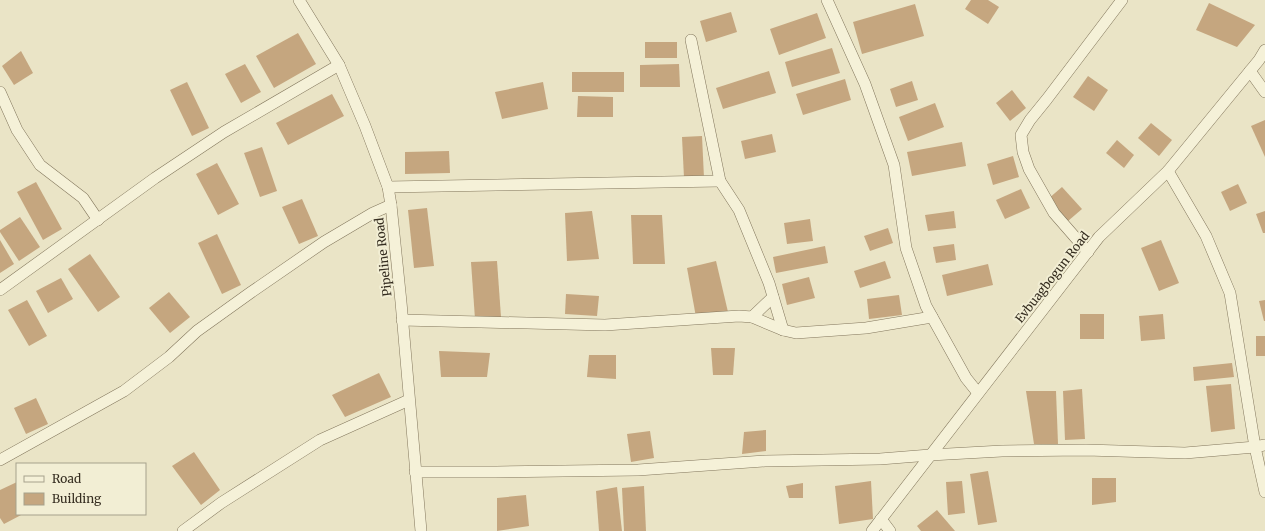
<svg xmlns="http://www.w3.org/2000/svg" width="1265" height="531" viewBox="0 0 1265 531" font-family="Merriweather,serif">
  <style>
    .building { fill: #c5a67f }
    .lines { fill: none; stroke-linecap: round; stroke-linejoin: round }
    .minor-casing { stroke: #83775d; stroke-width: 12 }
    .minor { stroke: #f5f1d8; stroke-width: 11 }
    .labels { text-anchor: middle; dominant-baseline: central; stroke-width: 4; stroke-linejoin: round; paint-order: stroke }
    .street-label { font-size: 12px; fill: #352d20; stroke: #f2eed4 }
  </style>
  <rect width="100%" height="100%" fill="#eae4c6"/>
  <g class="building">
    <polygon points="971,0 988,0 999,7 988,24 965,9"/>
    <polygon points="1209,3 1255,25 1237,47 1196,30"/>
    <polygon points="915,4 924,36 862,54 853,22"/>
    <polygon points="731,12 737,32 706,42 700,21"/>
    <polygon points="817,13 826,38 779,55 770,29"/>
    <polygon points="298,33 316,64 274,88 256,56"/>
    <rect x="645" y="42" width="32" height="16"/>
    <polygon points="832,48 840,73 792,87 785,62"/>
    <polygon points="21,51 33,73 14,85 2,66"/>
    <polygon points="245,64 261,92 241,103 225,74"/>
    <polygon points="679,64 680,87 640,87 640,65"/>
    <polygon points="769,71 776,93 723,109 716,88"/>
    <rect x="572" y="72" width="52" height="20"/>
    <polygon points="1088,76 1108,90 1094,111 1073,97"/>
    <polygon points="845,79 851,100 803,115 796,94"/>
    <polygon points="912,81 918,100 896,107 890,89"/>
    <polygon points="187,82 209,128 192,136 170,90"/>
    <polygon points="543,82 548,109 502,119 495,92"/>
    <polygon points="1012,90 1026,108 1010,121 996,103"/>
    <polygon points="332,94 344,116 288,145 276,123"/>
    <polygon points="578,96 613,97 613,117 577,117"/>
    <polygon points="935,103 944,127 908,141 899,117"/>
    <polygon points="1265,120 1265,157 1251,126"/>
    <polygon points="1151,123 1172,140 1159,156 1138,138"/>
    <polygon points="772,134 776,152 745,159 741,141"/>
    <polygon points="702,136 704,178 684,178 682,137"/>
    <polygon points="1117,140 1134,155 1124,168 1106,153"/>
    <polygon points="962,142 966,166 912,176 907,152"/>
    <polygon points="262,147 277,191 260,197 244,153"/>
    <polygon points="449,151 450,173 405,174 405,152"/>
    <polygon points="1013,156 1019,177 993,185 987,164"/>
    <polygon points="217,163 239,204 218,215 196,174"/>
    <polygon points="36,182 62,229 43,240 17,192"/>
    <polygon points="1238,184 1247,203 1230,211 1221,192"/>
    <polygon points="1062,187 1082,209 1068,221 1048,199"/>
    <polygon points="1021,189 1030,208 1005,219 996,200"/>
    <polygon points="302,199 318,236 299,244 282,207"/>
    <polygon points="427,208 434,266 414,268 408,210"/>
    <polygon points="592,211 599,259 567,261 565,213"/>
    <polygon points="954,211 956,228 928,231 925,215"/>
    <polygon points="1265,211 1265,233 1263,233 1256,214"/>
    <polygon points="631,215 662,215 665,264 633,264"/>
    <polygon points="20,217 40,247 19,261 0,232 0,230"/>
    <polygon points="810,219 813,241 787,244 784,223"/>
    <polygon points="888,228 893,243 870,251 864,236"/>
    <polygon points="217,234 241,285 222,294 198,243"/>
    <polygon points="0,240 14,264 0,273"/>
    <polygon points="1161,240 1179,283 1159,291 1141,248"/>
    <polygon points="954,244 956,260 936,263 933,247"/>
    <polygon points="825,246 828,263 776,273 773,257"/>
    <polygon points="90,254 120,297 98,312 68,269"/>
    <polygon points="497,261 501,317 475,319 471,262"/>
    <polygon points="716,261 728,312 696,317 687,268"/>
    <polygon points="885,261 891,278 860,288 854,271"/>
    <polygon points="988,264 993,285 947,296 942,275"/>
    <polygon points="809,277 815,298 787,305 782,284"/>
    <polygon points="61,278 73,299 48,313 36,291"/>
    <polygon points="169,292 190,317 170,333 149,308"/>
    <polygon points="566,294 599,296 597,316 565,314"/>
    <polygon points="899,295 902,315 869,319 867,299"/>
    <polygon points="27,300 47,336 29,346 8,310"/>
    <polygon points="1265,300 1265,321 1264,321 1259,301"/>
    <rect x="1080" y="314" width="24" height="25"/>
    <polygon points="1163,314 1165,339 1141,341 1139,316"/>
    <rect x="1256" y="336" width="9" height="20"/>
    <polygon points="711,348 735,348 733,375 713,375"/>
    <polygon points="439,351 490,353 487,377 441,377"/>
    <polygon points="589,355 616,355 616,379 587,377"/>
    <polygon points="1232,363 1234,377 1194,381 1193,367"/>
    <polygon points="379,373 391,397 345,417 332,395"/>
    <polygon points="1231,384 1235,429 1211,432 1206,386"/>
    <polygon points="1082,389 1085,439 1065,440 1063,391"/>
    <polygon points="1026,391 1056,391 1058,444 1034,444"/>
    <polygon points="36,398 48,424 26,434 14,408"/>
    <polygon points="766,430 766,451 742,454 744,432"/>
    <polygon points="650,431 654,458 631,462 627,434"/>
    <polygon points="194,452 220,490 201,505 172,466"/>
    <polygon points="988,471 997,522 978,525 970,474"/>
    <polygon points="1092,478 1116,478 1116,502 1092,505"/>
    <polygon points="871,481 873,519 839,524 835,486"/>
    <polygon points="962,481 965,513 948,515 946,482"/>
    <polygon points="17,482 17,514 23,514 4,524 0,518 0,490"/>
    <polygon points="803,483 803,498 789,498 786,486"/>
    <polygon points="644,486 646,531 624,531 622,488"/>
    <polygon points="617,487 622,531 599,531 596,491"/>
    <polygon points="526,495 529,526 497,531 497,498"/>
    <polygon points="937,510 955,531 921,531 917,526"/>
  </g>
  <g class="lines">
    <defs>
      <g id="minor">
        <polyline points="299,0 339,65 365,126 388,187 391,205 401,302 421,531"/>
        <polyline points="827,0 865,84 894,165 906,248 926,306 966,378 978,393"/>
        <polyline points="691,40 720,181 739,210 769,283 783,330"/>
        <polyline points="1250,71 1265,92"/>
        <polyline points="0,92 17,130 40,165 83,198 98,220"/>
        <polyline points="1168,171 1206,236 1230,293 1255,447 1265,492"/>
        <polyline points="388,187 720,181"/>
        <polyline points="1088,252 1054,213 1029,169 1023,152 1021,135 1030,120 1047,99 1122,0"/>
        <polyline points="0,290 155,178 224,132 339,65"/>
        <polyline points="752,317 773,297"/>
        <polyline points="402,320 605,325 739,316 752,317 783,330 796,333 866,328 932,317"/>
        <polyline points="0,460 124,391 169,357 197,331 250,293 324,242 373,213 391,205"/>
        <polyline points="415,472 496,472 638,470 765,461 880,459 930,455 1002,451 1086,450 1185,453 1255,447 1265,445"/>
        <polyline points="881,519 890,531"/>
        <polyline points="183,531 221,503 320,440 409,400"/>
        <polyline points="872,531 1099,237 1168,171 1259,60 1265,50"/>
      </g>
    </defs>
    <use href="#minor" class="minor-casing"/>
    <use href="#minor" class="minor"/>
  </g>
  <g class="labels">
    <g class="street-label">
      <text transform="translate(383 257) rotate(-96)">Pipeline Road</text>
      <text transform="translate(1052 277) rotate(-52)">Evbuagbogun Road</text>
    </g>
  </g>
  <rect x="16" y="463" width="130" height="52" fill="#f2eed4" stroke="#a6a18c"/>
  <rect x="24" y="476" width="20" height="6" fill="#f5f1d8" stroke="#a6a18c"/>
  <text x="52" y="483" font-size="12" fill="#352d20">Road</text>
  <rect x="24" y="493" width="20" height="12" fill="#c5a67f" stroke="#a6a18c"/>
  <text x="52" y="503" font-size="12" fill="#352d20">Building</text>
</svg>
